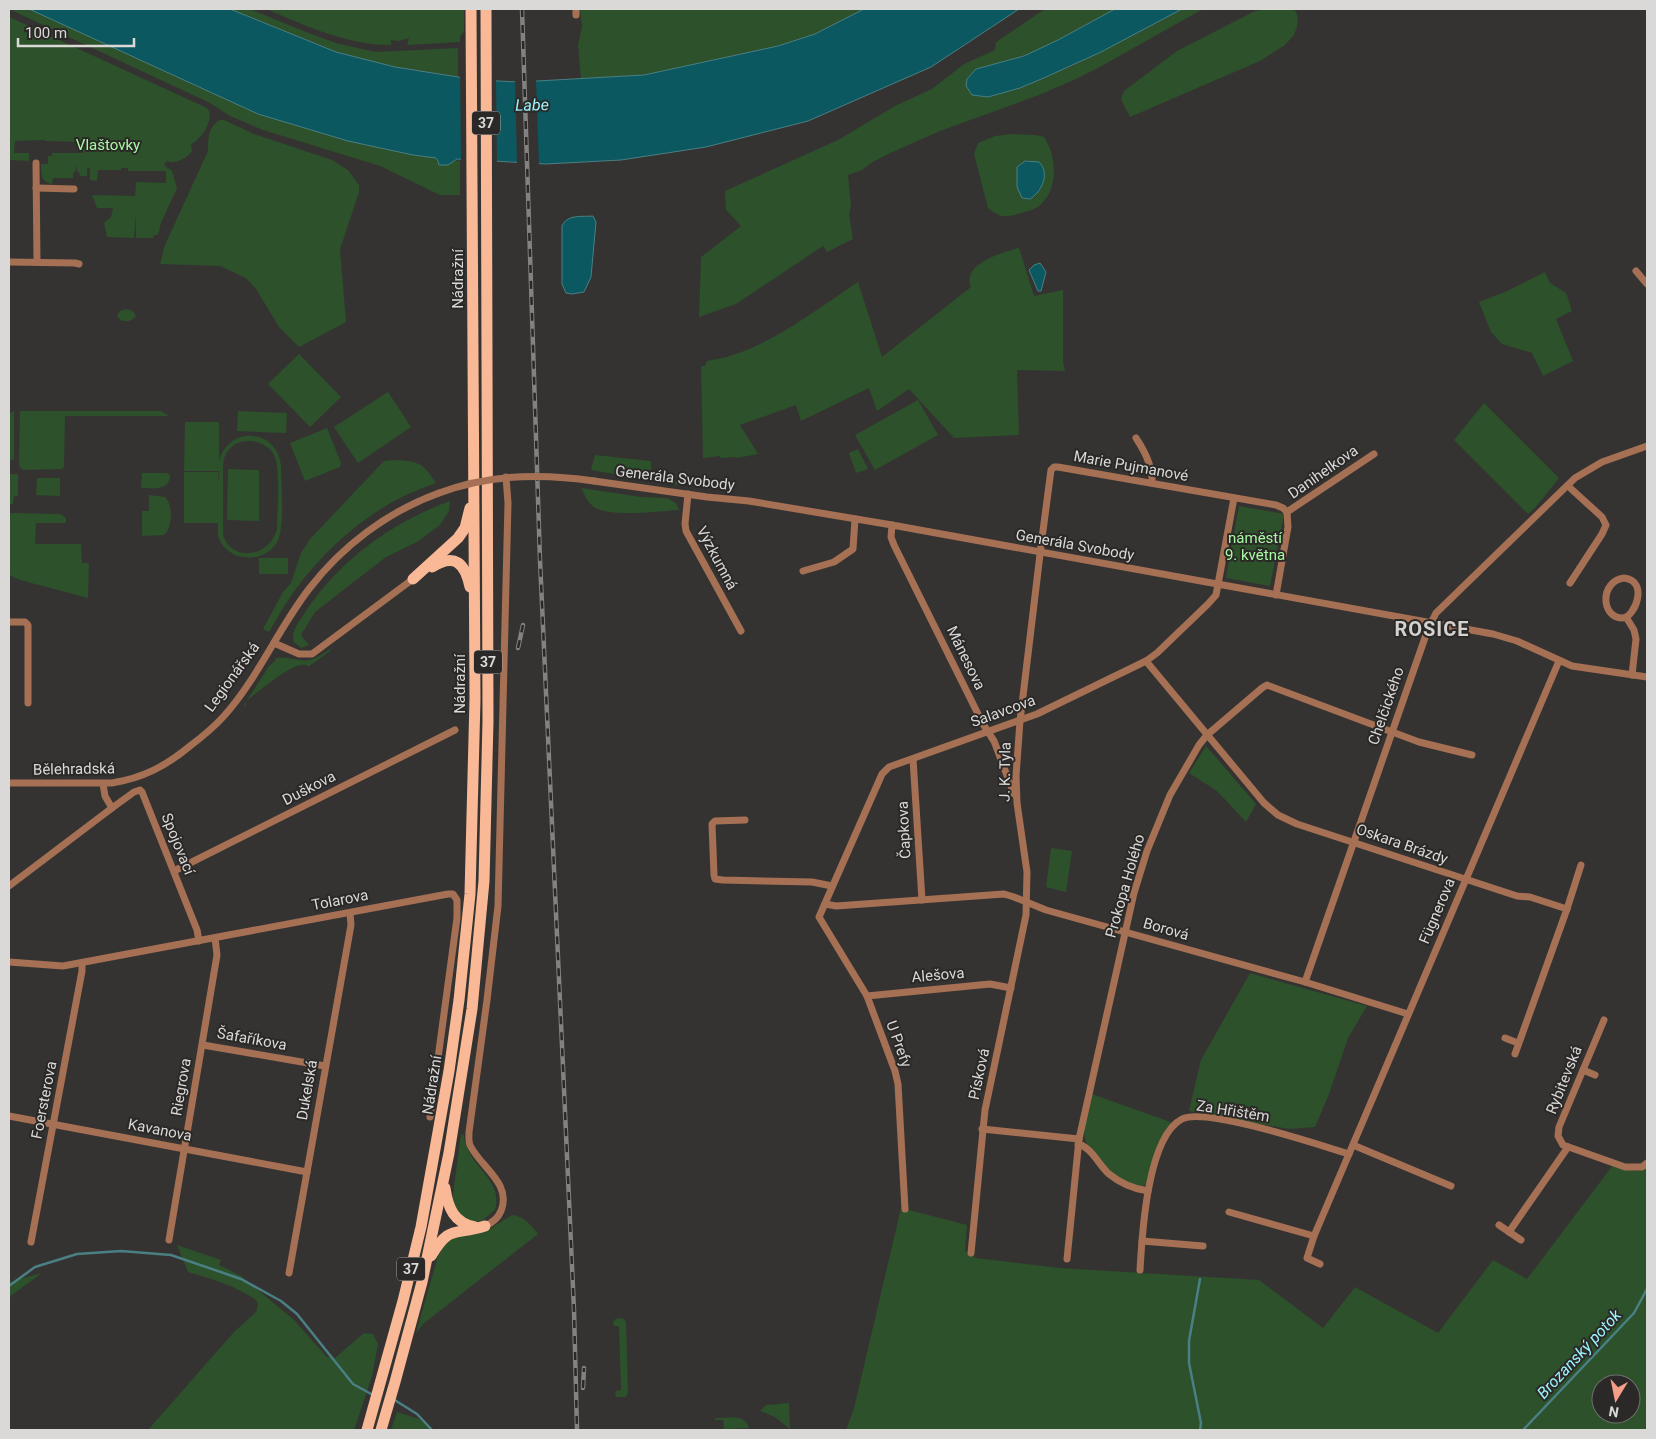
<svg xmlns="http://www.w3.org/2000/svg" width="1656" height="1439" viewBox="0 0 1656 1439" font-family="Roboto,sans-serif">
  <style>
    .green { fill: #2c512b; fill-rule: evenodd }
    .water { fill: #0c5860; stroke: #4a7f84 }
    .pier { fill: #353331 }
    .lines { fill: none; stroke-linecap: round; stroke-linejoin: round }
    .stream { stroke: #4a7f84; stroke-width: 2.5 }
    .street { stroke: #a57054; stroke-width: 7 }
    .primary { stroke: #f9b996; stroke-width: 11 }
    .rail-casing { stroke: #848280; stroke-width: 4.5 }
    .rail { stroke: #2b2927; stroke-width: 2.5; stroke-dasharray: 8; stroke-linecap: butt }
    .street-bridge { stroke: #a57054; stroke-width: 7 }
    .labels { text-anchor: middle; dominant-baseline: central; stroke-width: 4; stroke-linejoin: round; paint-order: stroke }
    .shield { fill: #2b2927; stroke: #a6a4a2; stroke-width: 1 }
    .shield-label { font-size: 14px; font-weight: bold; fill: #dad9d7 }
    .park-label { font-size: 15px; fill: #a6faa2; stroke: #2b2927 }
    .street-label { font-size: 15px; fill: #dad9d7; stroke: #2b2927 }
    .water-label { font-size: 16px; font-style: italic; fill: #9bf4fe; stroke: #2b2927 }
    .district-label { font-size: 20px; font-weight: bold; letter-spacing: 1px; fill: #d4d1ce; stroke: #2b2927 }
  </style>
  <rect width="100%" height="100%" fill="#353331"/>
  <g class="green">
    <polygon points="9,9 29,9 259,114 348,141 413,155 436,158 439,165 460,160 460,195 440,195 380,166 263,130 230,116 210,103"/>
    <polygon points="230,9 250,9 306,32 336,43 375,52 458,48 458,77 395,67 335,52"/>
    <path d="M266,9H464V31L460,37V42L407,45L409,38L399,41L391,40V45C346,45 307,26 266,9Z"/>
    <polygon points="580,9 864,9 815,34 778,46 644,75 581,79 578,45 582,27"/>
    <polygon points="1045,9 1115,9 1058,40 1024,56 976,69 988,97 1020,88 1074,65 1182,9 1203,9 1098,68 1076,79 1039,95 940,131 888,154 871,163 862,170 848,175 851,207 849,214 853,239 827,252 823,246 736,304 699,317 701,257 741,226 726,210 725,191 838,140 895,106 932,89 964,64 995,50 996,42"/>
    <polygon points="1264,9 1293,9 1296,12 1298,18 1297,26 1294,35 1285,45 1260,61 1130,117 1121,99 1124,91 1177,51 1253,12"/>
    <path d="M9,17L207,108C216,118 201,140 191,144L192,151C186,159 176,164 167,161L164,165L172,171L177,188L161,223L158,235H154L153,238H136V213L134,238L107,237L104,223L111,217L113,208H97L92,195L135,196L136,182L166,183V171H128V168H121V170H98L97,181L90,180V168H87V176H80L79,172H77V167H76L75,172L73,173V178H53L52,184C41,182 41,174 41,164H48V156H52V153H83V142L45,141V140L15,141L14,153H29V161L9,160Z"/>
    <path d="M220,120H224L254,134L332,160L348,170L359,185V192L340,249L346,322L299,347L279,327L256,289L246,278L220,266L160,264L165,245L208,151C208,139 208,127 220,120Z"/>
    <path d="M1013,134L1035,135L1044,137C1057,156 1059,190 1039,206C1034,210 1027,211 1021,213C1015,215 1008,217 1002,216C997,215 992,211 988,208L974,154L978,143L995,136ZM1029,160L1036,195L1030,199L1022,197L1017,187V167L1021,163Z"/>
    <path d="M1019,248L1034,296L1063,290V362L1065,371L1017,370L1019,435L954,438L909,389L877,411L869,388L801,421L796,405L740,425L758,454L737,458L736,457L720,458V456L703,458L701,366H705L707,361C715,359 725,358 733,355C777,341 820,307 858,282L882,357L971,287C961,264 1003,252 1019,248Z"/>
    <polygon points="1545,272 1550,283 1566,293 1572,311 1556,319 1573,361 1543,376 1532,353 1502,344 1491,332 1479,302 1507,291"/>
    <path d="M126,309L133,311L136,316C130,323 122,323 117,316L120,311Z"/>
    <polygon points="299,354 341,397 310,427 268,384"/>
    <polygon points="388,392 411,427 358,463 334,427"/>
    <polygon points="918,400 938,435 875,470 855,435"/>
    <polygon points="1484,403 1559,478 1535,508 1528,514 1454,440"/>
    <polygon points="14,411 14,459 9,461 9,414"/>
    <polygon points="20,411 161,411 169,416 65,416 64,467 61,469 23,470 19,466"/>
    <polygon points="238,411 287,413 286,433 237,431"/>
    <path d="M185,422H219V462C228,424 278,429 281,466C281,484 285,524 278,540C267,564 229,563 219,539C217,534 218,528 218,523H184V472H218V482L219,471H184ZM252,441C261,443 270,446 274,455C281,468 277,512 277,529C270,557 232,563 223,535V464C225,448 236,440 252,441Z"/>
    <polygon points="327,428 341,463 340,467 305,481 290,443"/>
    <polygon points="858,449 868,469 856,473 849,453"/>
    <polygon points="595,455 651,461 651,471 664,479 677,481 678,485 591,470"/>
    <path d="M392,460C417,461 422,461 436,483C425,487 414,491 404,496C361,517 323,552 295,590C285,604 277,618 269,632L263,629L283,592L291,583L301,553L310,539L384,461Z"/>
    <polygon points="228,469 259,470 259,521 227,520"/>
    <path d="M142,473H167L170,475C170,491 154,488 141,488Z"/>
    <polygon points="9,474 18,474 18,496 14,496 13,504 9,504"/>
    <polygon points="37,478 60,478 60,496 36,495"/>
    <path d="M581,488L641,497L667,498L676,503L679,510C659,511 610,518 594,507C587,502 585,495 581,488Z"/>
    <path d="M149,495L165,497C173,505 173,527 164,535L142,536V511H149Z"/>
    <path d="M450,501L449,511L440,525L417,542L386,557L315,612L301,635L309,645L301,648L294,642C290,631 300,621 306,611C341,559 391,523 450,501Z"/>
    <polygon points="1239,506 1284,514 1270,586 1226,578"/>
    <polygon points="9,513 60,514 66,518 66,523 36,523 35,544 81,544 82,563 89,563 88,598 20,580 9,575"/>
    <rect x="259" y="558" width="29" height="16"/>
    <path d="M331,648L330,651L308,667L307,665C292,661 259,692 246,701V706L244,705L269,666L275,661L276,658C305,656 301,670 331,648Z"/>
    <polygon points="1206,746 1256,804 1246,822 1217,791 1189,773"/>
    <polygon points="1051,848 1072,851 1066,892 1046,887"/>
    <polygon points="1250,973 1367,1006 1348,1038 1329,1094 1315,1127 1289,1129 1189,1111 1201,1060"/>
    <path d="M1092,1094L1173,1123L1157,1147L1148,1182L1144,1186C1123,1189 1098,1160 1087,1144C1080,1130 1089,1109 1092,1094Z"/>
    <path d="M461,1134L464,1135C465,1165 505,1179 495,1210L482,1221H468L460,1216L452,1202Z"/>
    <path d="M1613,1165C1625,1169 1636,1175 1647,1167V1430H846L854,1408L901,1208L967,1225L965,1251L976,1258L1059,1268L1259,1280L1323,1328L1355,1287L1438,1333L1493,1260L1527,1279ZM1601,1384H1631V1414H1601Z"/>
    <path d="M512,1215C524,1216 531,1225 538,1234L423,1324L416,1333L438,1256L448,1238L488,1230Z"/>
    <path d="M177,1245L221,1260L219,1265L241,1276L294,1320L327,1357L335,1358L364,1333L373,1334L378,1344L372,1376L354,1430H148L234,1332L256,1312L258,1304L256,1300C236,1286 212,1279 188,1272Z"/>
    <polygon points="42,1273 9,1297 9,1282"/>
    <polygon points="618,1318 624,1319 626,1322 628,1392 626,1397 617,1397 615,1394 616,1391 621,1390 619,1326 614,1326 613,1324 614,1320"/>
    <polygon points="789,1403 790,1429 775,1417 760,1411 766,1405"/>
    <polygon points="397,1412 419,1419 434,1430 391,1430"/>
    <path d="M715,1418C727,1418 745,1413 749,1428L724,1429L723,1420H715Z"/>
  </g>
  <g class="water">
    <polygon points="29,9 230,9 336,52 395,67 477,80 519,82 644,75 778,46 815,34 864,9 1019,9 931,67 808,121 706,147 621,160 546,164 457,159 448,165 439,165 438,161 436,158 413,155 348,141 258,114"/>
    <polygon points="1115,9 1182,9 1101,52 1046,77 1020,88 988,97 972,95 966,86 967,79 976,69 1024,56 1058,40"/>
    <path d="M1025,161L1039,162C1051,174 1041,192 1030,199L1022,198L1017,187V167Z"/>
    <path d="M593,216L596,222L591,277L584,292L572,294L566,293L562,284V226C567,214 582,217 593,216Z"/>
    <polygon points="1040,263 1046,272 1041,291 1038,291 1029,270 1034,265"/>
  </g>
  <g class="pier">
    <polygon points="460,74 496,78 497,164 461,162"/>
    <polygon points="515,79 536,79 539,166 517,165"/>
  </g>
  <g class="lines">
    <g class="stream">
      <polyline points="9,1286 35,1267 77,1254 121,1251 171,1255 241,1279 281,1301 297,1314 353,1384 373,1395"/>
      <polyline points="393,1399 417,1414 432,1430"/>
      <polyline points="1200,1430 1201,1423 1189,1363 1189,1341 1200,1279"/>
      <polyline points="1523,1430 1634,1313 1647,1289"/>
    </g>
    <g class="street">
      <polyline points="576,9 576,15"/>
      <polyline points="36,163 37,262"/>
      <polyline points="36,188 74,189"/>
      <polyline points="9,262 75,263 79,264"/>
      <polyline points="1636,271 1647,284"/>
      <path d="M1136,438C1144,450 1153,468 1152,483"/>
      <polyline points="594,481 707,497 749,501 892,525 1493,634 1517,641 1572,666 1647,677"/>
      <polyline points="1568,486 1602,517 1606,525 1602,534 1570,583"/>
      <polyline points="688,494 685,524 686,531 741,631"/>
      <polyline points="1287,512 1374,454"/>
      <polyline points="892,525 891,537 894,545 983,724 994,741 1014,794"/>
      <polyline points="803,571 834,562 853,549 855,519"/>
      <path d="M1624,578C1650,581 1634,618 1623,618C1600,618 1600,581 1624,578Z"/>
      <polyline points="1276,595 1288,527 1287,512"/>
      <polyline points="1626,617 1634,630 1636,639 1632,675"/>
      <polyline points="9,622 25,622 28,625 28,703"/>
      <polyline points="274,643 299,654 312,654 413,579"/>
      <polyline points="1146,661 1264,803 1278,815 1297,824 1517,896 1530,897 1567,909 1515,1054"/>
      <polyline points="913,759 922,900"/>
      <path d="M9,783H112C143,778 166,766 190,746C202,737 214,727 224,716C258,678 278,629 309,589C342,546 387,512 439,493"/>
      <polyline points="112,808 134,792 140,790 142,792 197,930 199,941"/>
      <polyline points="745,820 715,821 712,824 714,875 715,879 723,880 812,882 832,886"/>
      <polyline points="174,871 455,730"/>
      <polyline points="9,886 112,808 105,796 103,784"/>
      <polyline points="825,904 836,906 1004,894 1014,897 1046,910 1305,982 1408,1014"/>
      <polyline points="1567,909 1581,865"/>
      <polyline points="9,962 63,966 448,894 453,894 457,900 457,918 430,1117"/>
      <polyline points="1305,982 1428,629 1436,613 1575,478 1602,462 1647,446"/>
      <polyline points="867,996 990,984 1011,988"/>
      <polyline points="1604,1020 1559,1127 1558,1136 1563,1145 1625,1167 1642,1167 1647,1163"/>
      <polyline points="1505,1038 1518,1043"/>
      <polyline points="203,1045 325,1066"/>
      <polyline points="1583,1070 1595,1075"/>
      <polyline points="9,1116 307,1172"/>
      <polyline points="982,1129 1079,1139"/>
      <path d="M1078,1144C1091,1147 1099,1165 1109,1174C1120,1183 1134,1189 1148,1191"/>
      <polyline points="1353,1145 1451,1186"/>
      <polyline points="905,1209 898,1084 895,1071 867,996 819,917 882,774 889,767 1037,714 1146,661 1157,653 1208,604 1216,595 1234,498"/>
      <polyline points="1229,1212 1314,1236"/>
      <polyline points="1499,1225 1521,1240"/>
      <path d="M485,1226C492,1223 498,1218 501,1211C512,1184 482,1168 471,1147C468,1143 469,1137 469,1132L487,1000L498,906L508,503L506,477"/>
      <polyline points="1509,1232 1568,1147"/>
      <polyline points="169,1240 217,955 215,938"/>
      <polyline points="1142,1241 1203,1246"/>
      <polyline points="31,1242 82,971 82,963"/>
      <polyline points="971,1253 985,1110 1026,915 1027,872 1017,803 1016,776 1020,721 1041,546 1051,470 1054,467 1058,467 1276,505 1283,508 1287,512"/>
      <polyline points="1067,1259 1079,1139 1134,893 1147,851 1170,795 1199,745 1207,735 1262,688 1267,685 1419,742 1472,755"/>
      <polyline points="1320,1264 1307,1258 1314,1236 1559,661"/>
      <path d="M1140,1270C1142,1236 1147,1137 1182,1119C1206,1107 1319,1145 1349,1154"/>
      <polyline points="289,1273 351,925 350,913"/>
    </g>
    <g class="primary">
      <path d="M432,567C455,553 465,563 470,587"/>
      <polyline points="413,579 458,538 465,528 470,508"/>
      <path d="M445,1188C448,1208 454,1223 475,1227"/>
      <path d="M431,1256C450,1224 454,1236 485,1226"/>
      <polyline points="367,1430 403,1301 421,1227 449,1071 459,1000 470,894 475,699 471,9"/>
      <polyline points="381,1430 395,1382 422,1282 449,1153 472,1009 484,881 488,721 486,9"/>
    </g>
    <defs>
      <g id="rail">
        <polyline points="522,9 540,560 574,1310 577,1430"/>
        <polyline points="518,648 523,625"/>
        <polyline points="583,1388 584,1368"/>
      </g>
    </defs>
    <use href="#rail" class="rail-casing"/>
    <use href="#rail" class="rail"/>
    <path class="street-bridge" d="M439,493C489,474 541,473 594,481"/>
  </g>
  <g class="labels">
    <g class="shield">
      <rect x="472" y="111.5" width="28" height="23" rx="4"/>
      <rect x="474" y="650.5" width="28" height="23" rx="4"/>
      <rect x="397" y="1257.5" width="28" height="23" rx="4"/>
    </g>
    <g class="shield-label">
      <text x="486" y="123">37</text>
      <text x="488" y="662">37</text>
      <text x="411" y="1269">37</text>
    </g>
    <g class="park-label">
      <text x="108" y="145">Vlaštovky</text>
      <text x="1255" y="538">náměstí<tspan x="1255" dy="17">9. května</tspan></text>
    </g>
    <g class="street-label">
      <text transform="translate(458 279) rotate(-90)">Nádražní</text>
      <text transform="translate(1131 466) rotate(10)">Marie Pujmanové</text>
      <text transform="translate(1323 472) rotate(-35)">Danihelkova</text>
      <text transform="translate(675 478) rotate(7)">Generála Svobody</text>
      <text transform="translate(1075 545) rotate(10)">Generála Svobody</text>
      <text transform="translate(717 558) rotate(62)">Výzkumná</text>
      <text transform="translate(966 658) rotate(64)">Mánesova</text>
      <text transform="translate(232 677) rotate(-54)">Legionářská</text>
      <text transform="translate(460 684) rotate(-90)">Nádražní</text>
      <text transform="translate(1386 706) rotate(-71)">Chelčického</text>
      <text transform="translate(1003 711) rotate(-20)">Salavcova</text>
      <text transform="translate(74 769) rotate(-1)">Bělehradská</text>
      <text transform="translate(1005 772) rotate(-89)">J. K. Tyla</text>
      <text transform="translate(309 788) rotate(-27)">Duškova</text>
      <text transform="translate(904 830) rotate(-93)">Čapkova</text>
      <text transform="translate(178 844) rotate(68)">Spojovací</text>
      <text transform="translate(1402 844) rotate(19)">Oskara Brázdy</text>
      <text transform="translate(1125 886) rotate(-74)">Prokopa Holého</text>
      <text transform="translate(340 900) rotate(-11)">Tolarova</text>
      <text transform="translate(1437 911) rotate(-67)">Fügnerova</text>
      <text transform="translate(1166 929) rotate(16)">Borová</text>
      <text transform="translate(938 975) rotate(-5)">Alešova</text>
      <text transform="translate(252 1039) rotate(10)">Šafaříkova</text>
      <text transform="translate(899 1044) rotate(70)">U Prefy</text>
      <text transform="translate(979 1074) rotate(-78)">Písková</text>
      <text transform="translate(1564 1080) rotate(-68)">Rybitevská</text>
      <text transform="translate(432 1085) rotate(-81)">Nádražní</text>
      <text transform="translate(181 1087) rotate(-80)">Riegrova</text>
      <text transform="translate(307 1090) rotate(-80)">Dukelská</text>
      <text transform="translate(44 1100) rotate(-79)">Foersterova</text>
      <text transform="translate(1233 1111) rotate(9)">Za Hřištěm</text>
      <text transform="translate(160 1130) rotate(11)">Kavanova</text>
    </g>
    <g class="water-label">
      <text transform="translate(532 105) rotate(-1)">Labe</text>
      <text transform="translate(1579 1354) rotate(-47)">Brozanský potok</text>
    </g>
    <g class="district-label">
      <text x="1432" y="629">ROSICE</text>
    </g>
  </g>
  <rect width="1656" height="1439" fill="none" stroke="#dad9d7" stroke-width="20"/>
  <g transform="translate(1616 1399) rotate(190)"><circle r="24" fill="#2b2927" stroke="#716f6d"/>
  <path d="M0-4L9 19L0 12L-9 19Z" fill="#f49e88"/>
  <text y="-8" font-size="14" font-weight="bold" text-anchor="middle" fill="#dad9d7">N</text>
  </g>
  <path d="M18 38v8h116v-8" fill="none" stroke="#dad9d7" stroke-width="2.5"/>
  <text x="25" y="38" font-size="15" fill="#dad9d7" stroke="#2b2927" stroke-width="4" paint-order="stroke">100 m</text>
</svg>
